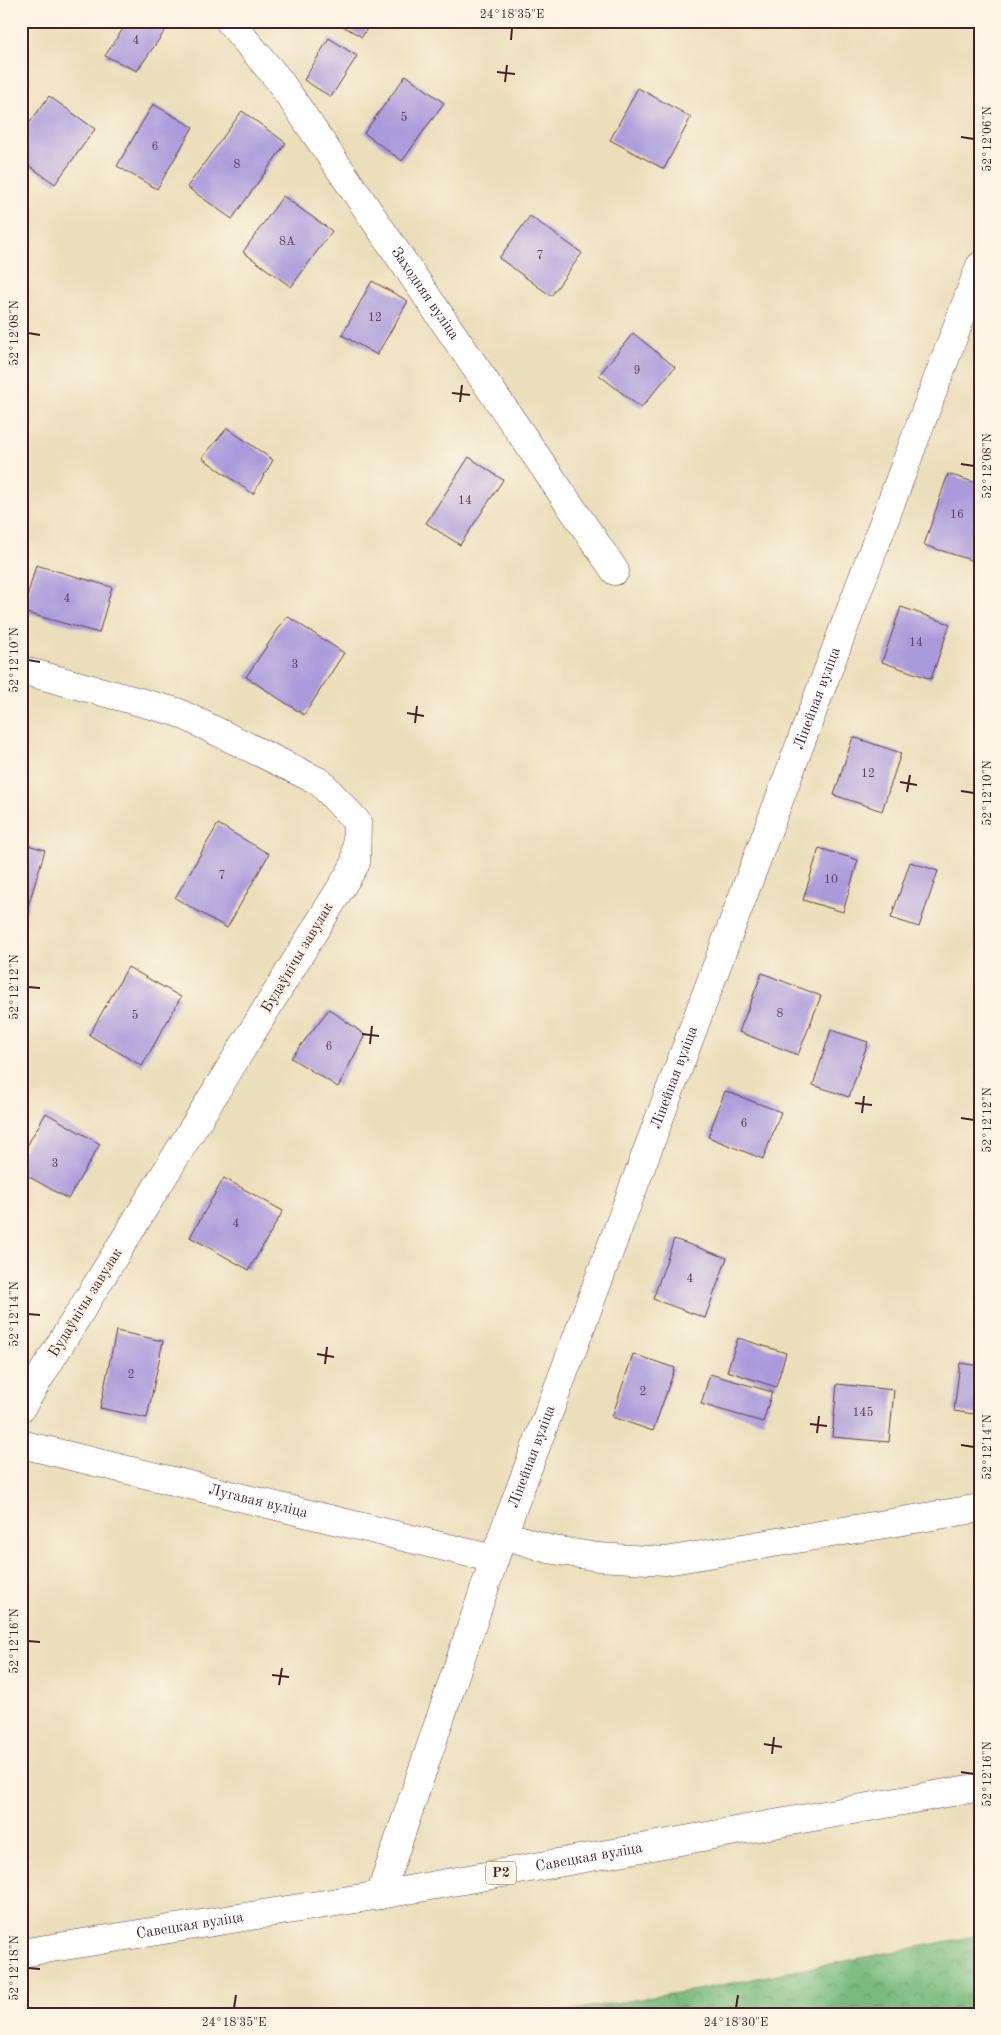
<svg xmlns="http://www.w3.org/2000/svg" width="1001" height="2035" viewBox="0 0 1001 2035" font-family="'Old Standard TT',serif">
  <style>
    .forest { fill: url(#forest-crowns); stroke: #616d54 }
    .building { fill: #a99adb }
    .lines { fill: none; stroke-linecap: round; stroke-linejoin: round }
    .minor-casing { stroke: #623c40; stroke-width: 29 }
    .primary-casing { stroke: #623c40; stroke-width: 29 }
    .minor { stroke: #fff; stroke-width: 28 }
    .primary { stroke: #fff; stroke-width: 28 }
    .ticks { fill: none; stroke: #4a1f2b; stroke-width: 2 }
    .labels { text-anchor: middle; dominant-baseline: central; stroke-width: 4.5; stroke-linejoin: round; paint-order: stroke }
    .number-label { font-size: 12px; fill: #623e57 }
    .shield { fill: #fcf5e5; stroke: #7f5f63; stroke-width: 1 }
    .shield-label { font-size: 14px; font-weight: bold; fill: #4a1f2b }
    .street-label { font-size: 15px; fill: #4a1f2b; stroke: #fcf5e5 }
    .neatline { fill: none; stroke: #4a1f2b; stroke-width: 2 }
    .ticks-label { font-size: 12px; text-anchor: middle; fill: #4a1f2b }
  </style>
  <defs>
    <pattern id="forest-crowns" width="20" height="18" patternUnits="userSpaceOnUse" patternTransform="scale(1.25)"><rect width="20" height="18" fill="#78bb7d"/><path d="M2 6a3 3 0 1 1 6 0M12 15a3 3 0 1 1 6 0" fill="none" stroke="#649767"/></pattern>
  </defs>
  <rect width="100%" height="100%" fill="#fcf5e5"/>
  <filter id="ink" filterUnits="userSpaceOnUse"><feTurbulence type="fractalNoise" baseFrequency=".02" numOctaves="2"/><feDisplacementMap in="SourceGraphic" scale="10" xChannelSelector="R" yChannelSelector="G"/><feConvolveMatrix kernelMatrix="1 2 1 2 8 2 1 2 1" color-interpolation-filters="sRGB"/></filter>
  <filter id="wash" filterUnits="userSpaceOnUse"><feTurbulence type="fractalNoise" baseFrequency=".0096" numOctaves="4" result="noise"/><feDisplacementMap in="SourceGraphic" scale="20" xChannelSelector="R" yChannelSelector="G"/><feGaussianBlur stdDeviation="1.12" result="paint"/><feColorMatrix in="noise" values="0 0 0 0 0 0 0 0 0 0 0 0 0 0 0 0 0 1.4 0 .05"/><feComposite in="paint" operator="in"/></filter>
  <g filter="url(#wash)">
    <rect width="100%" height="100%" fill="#ebdeba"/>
    <polygon class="forest" points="980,1935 980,2014 547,2014 696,1990"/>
    <g id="blocks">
      <g class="building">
        <polygon points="128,21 164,21 169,25 137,71 105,56"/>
        <polygon points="334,21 371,21 362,37"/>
        <polygon points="329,38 357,56 331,97 304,80"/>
        <polygon points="406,75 444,103 402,161 364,133"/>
        <polygon points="638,88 691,117 664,169 610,140"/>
        <polygon points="49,96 95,129 55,184 21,160 21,135"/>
        <polygon points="153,104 193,127 157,189 117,166"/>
        <polygon points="242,111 286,143 232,219 187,187"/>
        <polygon points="283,196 332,231 291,287 243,252"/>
        <polygon points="530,216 582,253 551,296 499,258"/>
        <polygon points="372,281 408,301 377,355 342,335"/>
        <polygon points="633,333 675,367 641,408 599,375"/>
        <polygon points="227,428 273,460 253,494 202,458"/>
        <polygon points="469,457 503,480 460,545 426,523"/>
        <polygon points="948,474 980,484 980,563 924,545"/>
        <polygon points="36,565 112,587 99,633 23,612"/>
        <polygon points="901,607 950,624 931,679 882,662"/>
        <polygon points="287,616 344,653 304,715 246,677"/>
        <polygon points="853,737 901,753 882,811 834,795"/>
        <polygon points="218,824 269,854 227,928 175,898"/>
        <polygon points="21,843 45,850 26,913 21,911"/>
        <polygon points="819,848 858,860 843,912 803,900"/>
        <polygon points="910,862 938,871 919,927 891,918"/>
        <polygon points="128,967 181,997 142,1066 89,1035"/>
        <polygon points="762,973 821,996 798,1055 739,1032"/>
        <polygon points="329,1009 365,1035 338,1087 291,1058"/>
        <polygon points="831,1030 868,1042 849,1097 813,1085"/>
        <polygon points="725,1091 781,1112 763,1159 708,1137"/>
        <polygon points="46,1113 100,1144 68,1199 21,1172 21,1156"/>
        <polygon points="224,1178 283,1211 249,1270 190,1237"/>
        <polygon points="674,1239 727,1258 705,1318 653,1299"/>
        <polygon points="116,1331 163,1341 147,1418 100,1408"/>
        <polygon points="738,1338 786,1353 776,1387 727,1371"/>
        <polygon points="633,1354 675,1368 653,1431 612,1417"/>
        <polygon points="960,1363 980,1366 980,1415 954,1411"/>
        <polygon points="710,1374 772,1392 763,1422 701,1404"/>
        <polygon points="837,1384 894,1390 889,1442 832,1437"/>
      </g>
    </g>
  </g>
  <g filter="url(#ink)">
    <use href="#blocks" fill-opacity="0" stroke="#623c40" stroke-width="1"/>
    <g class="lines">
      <defs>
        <g id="minor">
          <path id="s1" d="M229,21L278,79L615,571"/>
          <polyline points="21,670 177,712 320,782 357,822 356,863 21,1408"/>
          <path id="s2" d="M21,1444L494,1559"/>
          <polyline points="503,1534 548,1549 598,1557 666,1561 980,1508"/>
          <path id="s3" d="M380,1895L503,1534L980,266"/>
        </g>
        <g id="primary">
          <path id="s4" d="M21,1953L380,1895L980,1787"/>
        </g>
      </defs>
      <use href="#minor" class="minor-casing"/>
      <use href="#primary" class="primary-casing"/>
      <use href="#minor" class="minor"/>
      <use href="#primary" class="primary"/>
    </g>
  </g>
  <path class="ticks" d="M511,40L512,28M497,72L515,74M505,82L507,65M961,137L974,139M28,333L40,335M452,393L470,395M460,402L462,385M961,464L974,466M28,660L40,662M407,713L424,716M415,723L417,706M900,782L917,785M961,791L974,793M907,792L910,775M28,987L40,988M362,1034L379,1036M370,1044L372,1026M855,1103L872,1105M862,1113L864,1096M961,1118L974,1120M28,1314L40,1315M317,1354L334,1357M325,1364L327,1347M810,1424L827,1426M817,1433L819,1416M961,1445L974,1447M28,1641L40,1642M272,1675L289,1677M279,1685L282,1668M764,1744L782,1747M772,1754L774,1737M961,1772L974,1774M28,1968L40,1969M234,2008L236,1995M736,2008L738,1995"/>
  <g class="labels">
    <g class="number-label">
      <text x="136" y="41">4</text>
      <text x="404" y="118">5</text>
      <text x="155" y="147">6</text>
      <text x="237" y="165">8</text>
      <text x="287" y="242">8А</text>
      <text x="540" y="256">7</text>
      <text x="375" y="318">12</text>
      <text x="637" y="371">9</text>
      <text x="465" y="501">14</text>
      <text x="957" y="515">16</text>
      <text x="67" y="599">4</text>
      <text x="916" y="643">14</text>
      <text x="295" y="665">3</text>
      <text x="868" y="774">12</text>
      <text x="222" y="876">7</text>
      <text x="831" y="880">10</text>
      <text x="780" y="1014">8</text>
      <text x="135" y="1016">5</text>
      <text x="329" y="1047">6</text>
      <text x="744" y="1124">6</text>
      <text x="55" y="1164">3</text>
      <text x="236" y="1224">4</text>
      <text x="690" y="1279">4</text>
      <text x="131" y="1375">2</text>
      <text x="643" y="1392">2</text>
      <text x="863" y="1413">145</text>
    </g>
    <rect class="shield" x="486" y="1861.5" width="30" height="23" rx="4"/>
    <g class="shield-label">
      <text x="501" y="1873">Р2</text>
    </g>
    <g class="street-label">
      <text stroke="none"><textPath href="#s1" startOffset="336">Заходняя вуліца</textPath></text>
      <text stroke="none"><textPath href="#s3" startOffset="1274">Лінейная вуліца</textPath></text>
      <text transform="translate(298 958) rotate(-59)">Будаўнічы завулак</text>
      <text stroke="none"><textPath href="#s3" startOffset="869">Лінейная вуліца</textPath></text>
      <text transform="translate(86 1303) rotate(-58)">Будаўнічы завулак</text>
      <text stroke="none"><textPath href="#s3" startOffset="464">Лінейная вуліца</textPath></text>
      <text stroke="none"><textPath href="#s2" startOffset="244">Лугавая вуліца</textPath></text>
      <text stroke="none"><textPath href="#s4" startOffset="576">Савецкая вуліца</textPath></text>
      <text stroke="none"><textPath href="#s4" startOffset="171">Савецкая вуліца</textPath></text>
    </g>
  </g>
  <rect width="1001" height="2035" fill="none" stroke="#fcf5e5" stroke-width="55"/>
  <rect x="28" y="28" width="946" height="1980" class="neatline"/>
  <g class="ticks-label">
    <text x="512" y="18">24°18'35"E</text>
    <text transform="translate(987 139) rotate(-90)" y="4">52°12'06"N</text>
    <text transform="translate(14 333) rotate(-90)" y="4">52°12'08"N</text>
    <text transform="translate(987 466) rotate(-90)" y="4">52°12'08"N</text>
    <text transform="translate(14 660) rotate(-90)" y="4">52°12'10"N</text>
    <text transform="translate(987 793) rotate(-90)" y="4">52°12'10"N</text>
    <text transform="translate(14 987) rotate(-90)" y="4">52°12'12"N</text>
    <text transform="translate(987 1120) rotate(-90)" y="4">52°12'12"N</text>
    <text transform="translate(14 1314) rotate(-90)" y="4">52°12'14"N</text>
    <text transform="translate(987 1447) rotate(-90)" y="4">52°12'14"N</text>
    <text transform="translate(14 1641) rotate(-90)" y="4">52°12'16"N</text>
    <text transform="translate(987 1774) rotate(-90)" y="4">52°12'16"N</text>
    <text transform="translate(14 1968) rotate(-90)" y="4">52°12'18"N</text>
    <text x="234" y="2026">24°18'35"E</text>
    <text x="736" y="2026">24°18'30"E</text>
  </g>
</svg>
